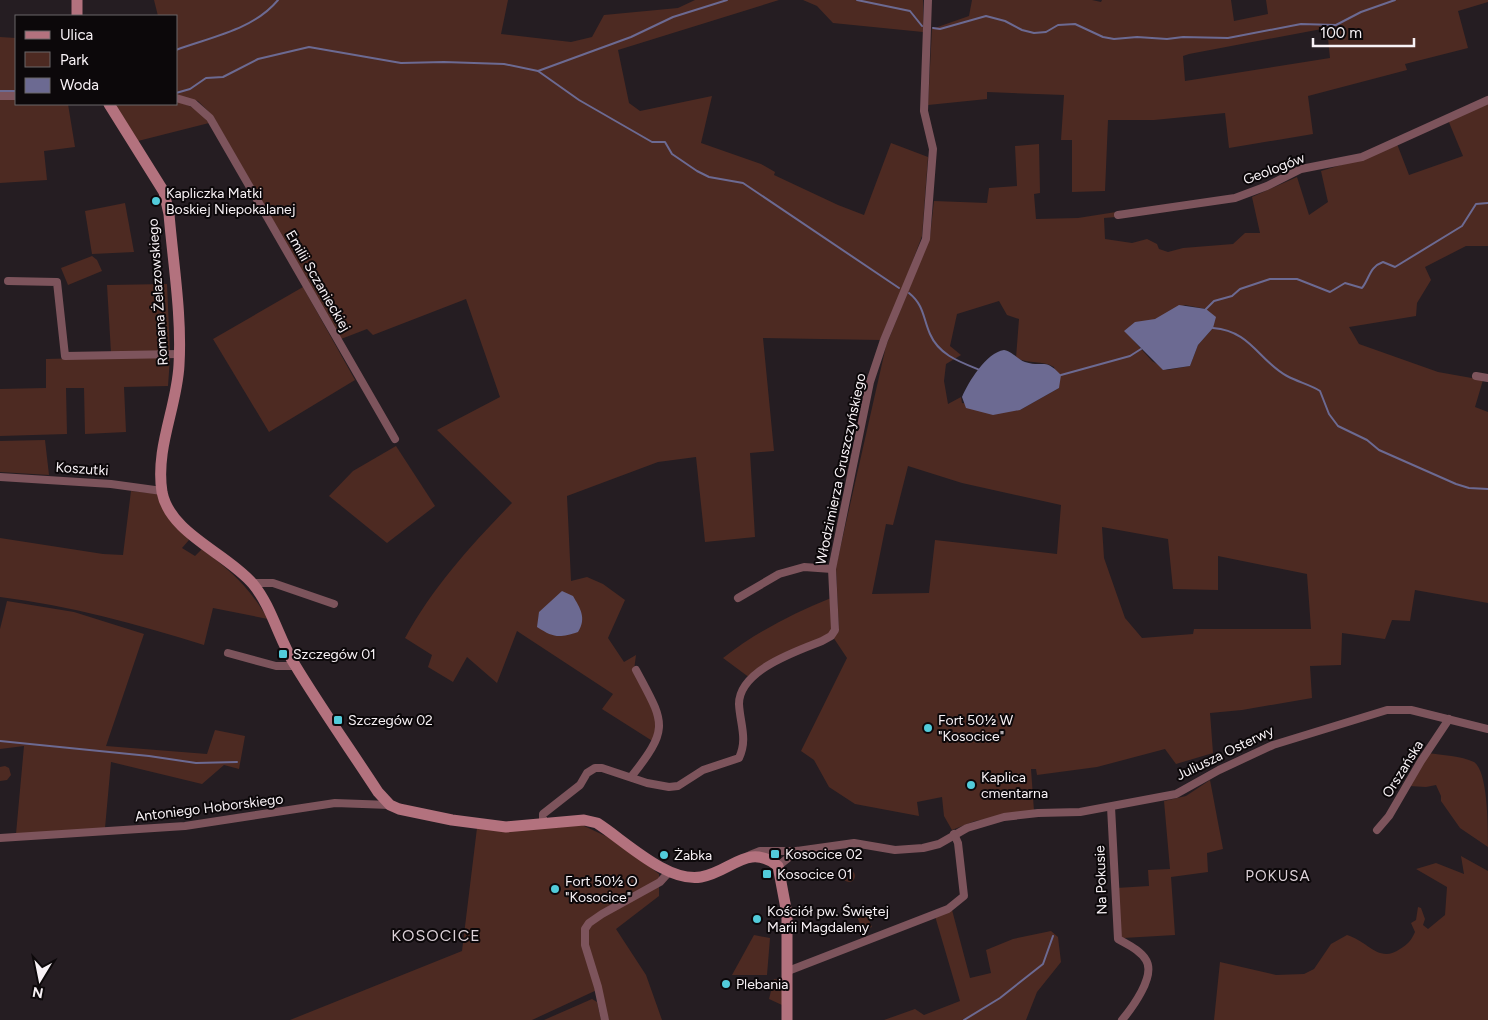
<svg xmlns="http://www.w3.org/2000/svg" width="1488" height="1020" viewBox="0 0 1488 1020" font-family="Figtree,sans-serif">
  <style>
    .green { fill: #4d2a22; fill-rule: evenodd }
    .water { fill: #6c6a92 }
    .lines { fill: none; stroke-linecap: round; stroke-linejoin: round }
    .stream { stroke: #6c6a92; stroke-width: 2 }
    .street { stroke: #7d545c; stroke-width: 8 }
    .secondary { stroke: #b3727e; stroke-width: 11 }
    .poi-dot { fill: #52cbda; stroke: #0c080a; stroke-width: 2 }
    .labels { text-anchor: middle; dominant-baseline: central; stroke-width: 4; stroke-linejoin: round; paint-order: stroke }
    .street-label { font-size: 14px; fill: #f8f2f6; stroke: #0c080a }
    .poi-label { font-size: 14px; fill: #f8f2f6; stroke: #0c080a; text-anchor: start }
    .neighbourhood-label { font-size: 15px; letter-spacing: 1px; fill: #dcd1d8; stroke: #0c080a }
    .quarter-label { font-size: 16px; letter-spacing: 1px; fill: #dcd1d8; stroke: #0c080a }
  </style>
  <rect width="100%" height="100%" fill="#251d22"/>
  <g class="green">
    <path d="M154,0H508L501,34L571,42L592,37L604,15L678,8L695,0H779L618,50L629,103L640,111L712,96L701,143L761,164L775,172L774,175L838,205L864,215L891,143L928,157L922,236L903,287L880,340L763,338L774,451L750,453L755,537L705,542L696,457L658,462L567,496L571,581L587,577L603,584L625,600L608,638L624,662L636,655L634,670L659,721L654,742L602,709L613,694L517,631L497,683L467,657L453,682L428,667L432,655L405,638C433,587 472,544 512,503L437,430L500,397L466,299L373,335L367,329L341,339L213,116L198,101L176,96V16H158Z"/>
    <polygon points="803,0 923,0 923,32 833,23 817,6"/>
    <path d="M972,0H1092L1101,2L1102,0H1231L1234,21L1268,14L1266,0H1488V2L1458,11L1468,48L1405,64L1407,70L1308,96L1313,134L1229,148L1225,113L1154,120H1108L1105,191L1072,192V140H1061L1064,95L987,92V99L928,105L932,29L969,16ZM1327,28L1330,58L1185,81L1183,56L1189,54Z"/>
    <polygon points="0,37 16,38 16,92 0,93"/>
    <polygon points="0,100 16,100 16,104 68,104 75,147 44,151 47,180 0,183"/>
    <polygon points="176,100 198,110 209,123 138,141 115,104 176,104"/>
    <path d="M1488,102V246H1466L1425,267L1431,280L1417,303L1416,316L1349,327L1359,344L1438,372L1483,380L1475,407L1488,412V603L1415,590L1410,621L1392,620L1385,639L1342,633L1341,665L1310,666L1312,698L1242,710L1210,713L1213,753L1176,764L1165,749L1097,767L1037,775L1036,769H1031L1034,811L975,821L952,830L944,816L942,797L917,802L919,816L855,804L829,787L814,760L801,751L847,658L833,637L839,631L836,567L886,346L930,237L934,201L987,203L989,188L1017,186L1015,146L1039,144L1040,193L1034,194L1036,219L1078,218L1116,212V217L1104,218L1105,239L1132,243L1147,239L1157,244L1159,249L1168,252L1183,248L1233,244L1245,233H1260L1252,197L1297,177L1309,215L1328,202L1321,171L1371,156L1397,144L1409,175L1463,156L1448,120ZM999,301L1007,315L1019,319L1016,358C1029,364 1042,360 1054,367L1059,388L1020,410L962,403L961,397L948,404L944,381L946,364L961,355L950,346L957,314ZM1185,305L1206,309L1213,328L1198,345L1190,366L1167,370L1152,361L1125,331C1139,320 1144,324 1159,318C1168,313 1175,308 1185,305ZM908,466L962,483L1061,505L1057,554L935,540L929,593L872,594L886,524L893,525ZM1102,527L1168,539L1173,589L1218,590V556L1307,574L1311,629H1194L1193,634L1142,638L1125,618L1104,558Z"/>
    <polygon points="125,203 134,252 92,254 85,211"/>
    <polygon points="92,256 97,260 102,271 68,285 61,268"/>
    <polygon points="167,284 170,351 111,353 107,285"/>
    <polygon points="303,287 355,380 269,432 213,339"/>
    <polygon points="160,356 170,358 168,386 124,387 126,432 85,434 84,388 66,388 67,434 0,436 0,389 46,388 46,359"/>
    <polygon points="45,440 49,475 0,472 0,441"/>
    <polygon points="396,446 435,506 387,543 329,496 353,471"/>
    <path d="M131,491L161,494L189,540L182,548L195,556L202,549C231,571 249,587 268,619L213,608L204,645C137,624 71,606 0,597V538L103,554L123,555Z"/>
    <path d="M831,598L833,629L827,636L750,678L723,658C756,632 792,614 831,598Z"/>
    <polygon points="7,601 74,612 144,634 106,746 207,754 215,730 245,736 239,769 224,765 202,784 111,762 105,828 16,834 24,746 0,749 0,629"/>
    <path d="M1428,753C1442,755 1461,756 1474,762C1488,771 1488,827 1488,847L1460,828L1441,801V796L1436,785L1426,787L1409,786Z"/>
    <polygon points="5,766 9,768 11,775 7,780 0,781 0,767"/>
    <polygon points="1210,780 1223,849 1207,853 1208,872 1171,877 1175,935 1123,938 1120,935 1116,888 1149,886 1148,870 1170,869 1164,801 1186,796"/>
    <polygon points="582,825 614,840 659,874 659,896 616,929 646,975 662,1020 609,1020 599,989 532,1020 290,1020 462,951 477,828"/>
    <path d="M1461,856L1488,871V1020H1214L1220,962L1276,975L1304,974L1314,969L1331,944L1347,935C1368,941 1379,964 1400,949C1408,944 1411,941 1415,932L1411,923L1416,920L1418,907L1421,908L1425,919L1423,925L1428,929L1445,915L1447,887L1416,869L1436,863L1464,874Z"/>
    <circle cx="849" cy="876" r="6"/>
    <polygon points="864,909 872,927 863,931 855,912"/>
    <polygon points="952,910 970,978 991,973 986,950 1013,939 1051,931 1058,937 1061,962 1037,992 1026,1020 884,1020 915,1009 924,1015 960,1001 935,916"/>
    <polygon points="754,935 770,938 767,975 732,975"/>
    <polygon points="774,979 783,980 782,1005 769,999"/>
    <polygon points="592,999 597,1002 601,1020 544,1020"/>
  </g>
  <g class="water">
    <polygon points="1179,305 1206,309 1216,317 1213,328 1198,345 1190,366 1163,370 1124,331 1135,322 1155,319"/>
    <path d="M1004,350C1013,352 1017,359 1025,362C1044,368 1044,357 1061,375L1059,388L1020,410L993,415L966,408L962,397C969,381 986,353 1004,350Z"/>
    <path d="M562,591L573,596C580,608 587,618 578,632C559,638 554,638 537,627L539,612Z"/>
  </g>
  <g class="lines">
    <g class="stream">
      <polyline points="857,0 910,11 922,26"/>
      <polyline points="933,28 940,29 986,16 1005,21 1022,30 1034,33 1046,32 1058,25 1075,24 1103,37 1114,39 1137,37 1167,39 1183,37 1228,38 1301,24 1336,25 1361,12 1395,0"/>
      <path d="M176,50C211,37 253,30 278,0"/>
      <polyline points="538,71 631,37 673,17 727,0"/>
      <polyline points="0,91 16,91"/>
      <polyline points="176,93 190,89 206,78 223,77 258,59 309,47 401,63 444,62 504,64 538,71 579,100 652,142 665,142 672,154 697,171 709,177 743,183 899,288"/>
      <path d="M909,293C924,305 923,318 930,334C939,355 960,362 980,370"/>
      <path d="M1206,309L1214,301L1232,296L1240,289L1270,279H1297L1330,292L1345,283L1362,288C1370,278 1369,267 1383,262L1395,267L1462,226L1476,204L1488,203"/>
      <path d="M1213,328C1251,331 1258,360 1287,376C1298,382 1311,385 1320,391L1329,414L1338,426L1367,440L1379,450L1456,484L1469,488L1488,489"/>
      <polyline points="1061,375 1130,356 1141,349"/>
      <polyline points="0,741 149,756 196,763 237,762"/>
      <polyline points="964,1020 1000,998 1043,964 1053,936"/>
    </g>
    <g class="street">
      <polyline points="0,96 16,96"/>
      <polyline points="176,98 193,103 210,118 395,439"/>
      <polyline points="1118,215 1235,198 1267,186 1301,169 1362,157 1488,100"/>
      <polyline points="8,281 57,282 65,356 179,354"/>
      <polyline points="1476,376 1488,378"/>
      <polyline points="0,477 111,484 162,491"/>
      <polyline points="252,583 273,583 334,604"/>
      <polyline points="738,598 779,574 804,567 832,569"/>
      <polyline points="228,653 276,666 295,666"/>
      <path d="M631,777C671,727 664,723 636,670"/>
      <path d="M1111,807L1118,939C1128,945 1140,950 1146,960C1156,976 1132,1008 1122,1020"/>
      <path d="M543,823V814L580,785L587,773L595,768H602L647,783L669,787L678,786L703,770L739,758C748,739 740,724 739,704C739,670 797,651 822,641L831,636L835,630L832,569L870,382L884,340L926,239L933,149L924,111L928,0"/>
      <polyline points="1377,830 1389,816 1421,761 1449,719"/>
      <polyline points="0,838 185,826 335,803 390,805"/>
      <polyline points="750,855 760,851 797,851 854,843 895,850 923,848 939,844 967,828 1004,817 1038,813 1080,812 1176,794 1219,770 1273,745 1387,710 1411,710 1488,729"/>
      <polyline points="778,866 797,851"/>
      <polyline points="788,971 948,909 964,896 958,843 954,834"/>
      <polyline points="605,1020 598,987 585,945 585,929 589,923 602,914 660,882 669,872"/>
    </g>
    <g class="secondary">
      <polyline points="77,16 77,0"/>
      <path d="M109,104L164,192L169,214C173,263 182,315 179,365C177,407 155,448 162,492C170,534 227,553 253,584C272,607 279,640 295,665C321,708 350,749 378,792L390,805L399,809L452,820L506,827L584,820L597,823C624,840 667,883 701,877C731,872 748,842 778,866L787,914V1020"/>
    </g>
  </g>
  <g class="poi-dot">
    <circle cx="156" cy="201" r="5"/>
    <rect x="278" y="649" width="10" height="10" rx="2.5"/>
    <rect x="333" y="715" width="10" height="10" rx="2.5"/>
    <circle cx="928" cy="728" r="5"/>
    <circle cx="971" cy="785" r="5"/>
    <rect x="770" y="849" width="10" height="10" rx="2.5"/>
    <circle cx="664" cy="855" r="5"/>
    <rect x="762" y="869" width="10" height="10" rx="2.5"/>
    <circle cx="555" cy="889" r="5"/>
    <circle cx="757" cy="919" r="5"/>
    <circle cx="726" cy="984" r="5"/>
  </g>
  <g class="labels">
    <g class="street-label">
      <text transform="translate(1274 169) rotate(-21)">Geologów</text>
      <text transform="translate(318 281) rotate(60)">Emilii Sczanieckiej</text>
      <text transform="translate(158 292) rotate(-94)">Romana Żelazowskiego</text>
      <text transform="translate(82 469) rotate(4)">Koszutki</text>
      <text transform="translate(841 469) rotate(-78)">Włodzimierza Gruszczyńskiego</text>
      <text transform="translate(1225 753) rotate(-26)">Juliusza Osterwy</text>
      <text transform="translate(1403 769) rotate(-58)">Orszańska</text>
      <text transform="translate(209 808) rotate(-7)">Antoniego Hoborskiego</text>
      <text transform="translate(1101 880) rotate(-92)">Na Pokusie</text>
    </g>
    <g class="poi-label">
      <text x="166" y="193">Kapliczka Matki<tspan x="166" dy="16">Boskiej Niepokalanej</tspan></text>
      <text x="293" y="654">Szczegów 01</text>
      <text x="348" y="720">Szczegów 02</text>
      <text x="938" y="720">Fort 50½ W<tspan x="938" dy="16">"Kosocice"</tspan></text>
      <text x="981" y="777">Kaplica<tspan x="981" dy="16">cmentarna</tspan></text>
      <text x="785" y="854">Kosocice 02</text>
      <text x="674" y="855">Żabka</text>
      <text x="777" y="874">Kosocice 01</text>
      <text x="565" y="881">Fort 50½ O<tspan x="565" dy="16">"Kosocice"</tspan></text>
      <text x="767" y="911">Kościół pw. Świętej<tspan x="767" dy="16">Marii Magdaleny</tspan></text>
      <text x="736" y="984">Plebania</text>
    </g>
    <g class="neighbourhood-label">
      <text x="1278" y="876">POKUSA</text>
    </g>
    <g class="quarter-label">
      <text x="436" y="935">KOSOCICE</text>
    </g>
  </g>
  <rect x="15" y="15" width="162" height="90" fill="#0c080a" stroke="#6a6668"/>
  <rect x="25" y="31" width="25" height="8" fill="#b3727e" stroke="#6a6668"/>
  <text x="60" y="40" font-size="15" fill="#f8f2f6">Ulica</text>
  <rect x="25" y="52" width="25" height="15" fill="#4d2a22" stroke="#6a6668"/>
  <text x="60" y="65" font-size="15" fill="#f8f2f6">Park</text>
  <rect x="25" y="78" width="25" height="15" fill="#6c6a92" stroke="#6a6668"/>
  <text x="60" y="90" font-size="15" fill="#f8f2f6">Woda</text>
  <g transform="translate(40 980) rotate(190)" stroke="#0c080a" stroke-width="4" paint-order="stroke">
  <path d="M0-4L9 19L0 12L-9 19Z" fill="#f8f2f6"/>
  <text y="-8" font-size="14" font-weight="bold" text-anchor="middle" fill="#f8f2f6">N</text>
  </g>
  <path d="M1313 38v8h101v-8" fill="none" stroke="#f8f2f6" stroke-width="2.5"/>
  <text x="1320" y="38" font-size="15" fill="#f8f2f6" stroke="#0c080a" stroke-width="4" paint-order="stroke">100 m</text>
</svg>
